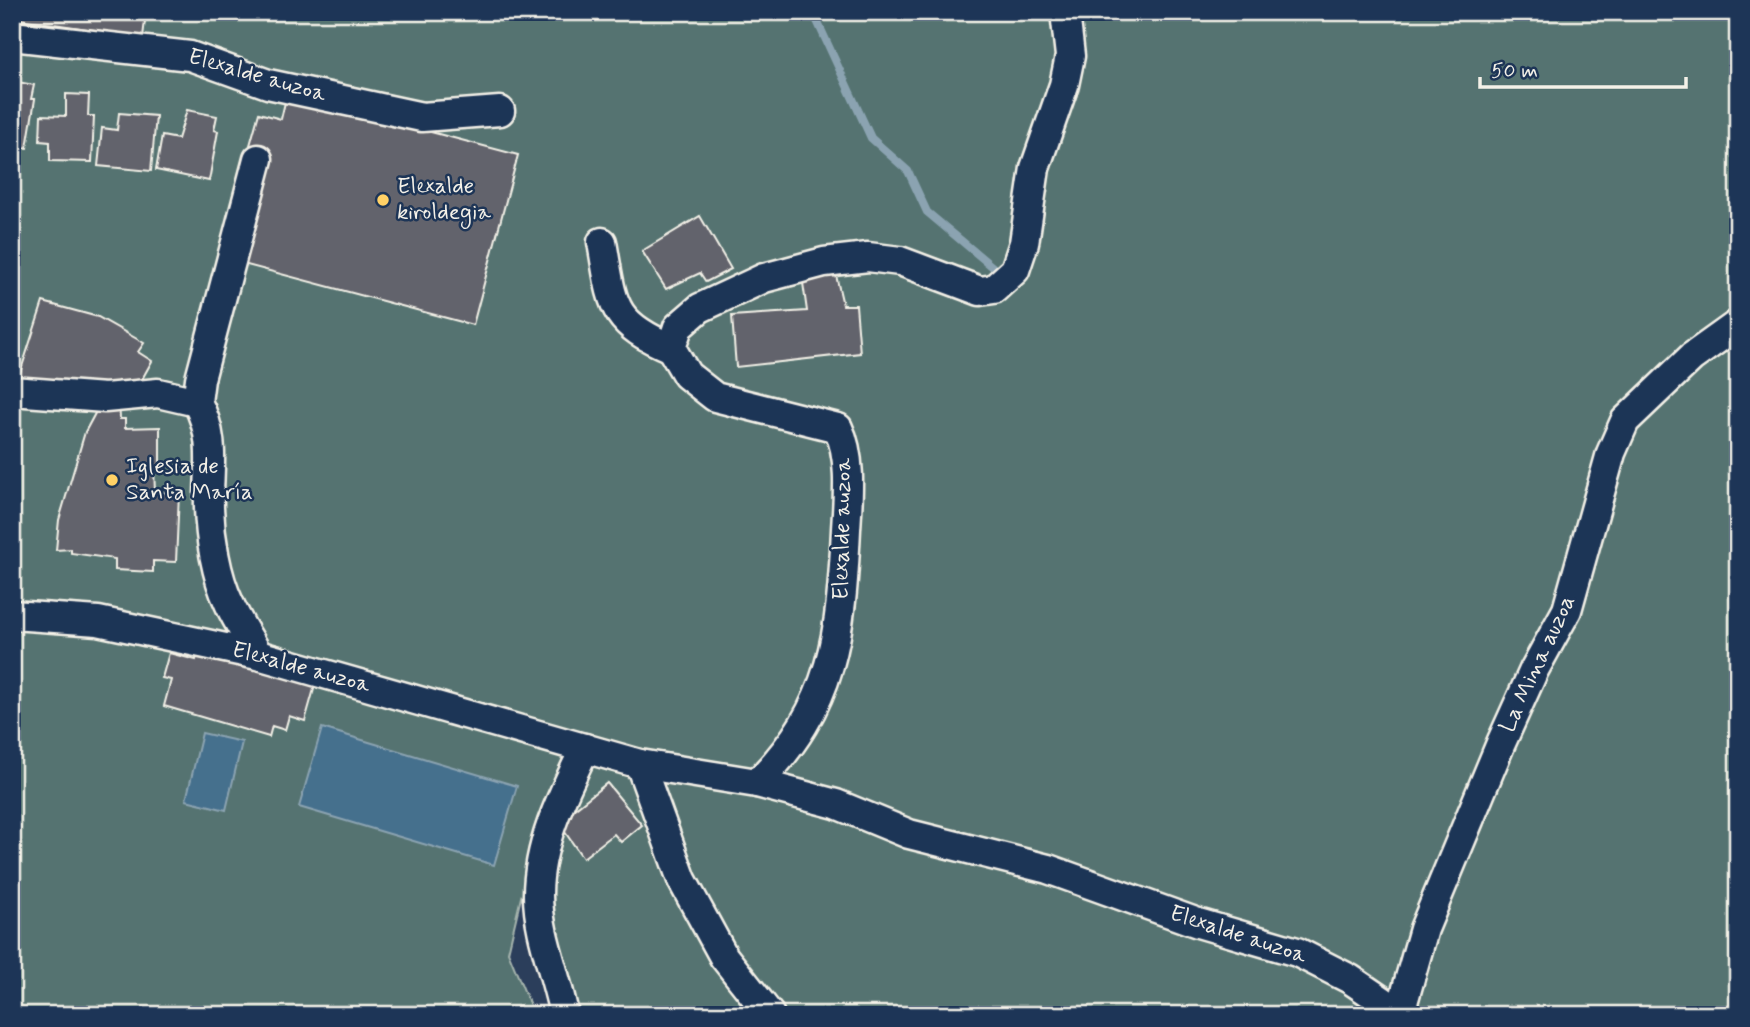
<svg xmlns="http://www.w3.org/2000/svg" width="1750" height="1027" viewBox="0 0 1750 1027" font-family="Mynerve,sans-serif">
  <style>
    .green { fill: #547371; stroke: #a4b2ac; stroke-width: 2 }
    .water { fill: #456f8d; stroke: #8ba3b1; stroke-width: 2 }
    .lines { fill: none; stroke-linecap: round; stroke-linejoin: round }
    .stream { stroke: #8ba3b1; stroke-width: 8 }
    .building { fill: #62646c; stroke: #f4f1e8; stroke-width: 2 }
    .minor-casing { stroke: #f4f1e8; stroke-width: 33 }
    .minor { stroke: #1d3557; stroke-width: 28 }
    .poi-dot { fill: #ffd166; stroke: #1d3557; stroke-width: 2.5 }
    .labels { text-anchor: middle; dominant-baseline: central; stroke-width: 5; stroke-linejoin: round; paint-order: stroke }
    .street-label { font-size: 23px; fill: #f4f1e8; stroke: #1d3557 }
    .poi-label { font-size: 23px; fill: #f4f1e8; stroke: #1d3557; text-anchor: start }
  </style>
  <rect width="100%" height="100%" fill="#2b3e5b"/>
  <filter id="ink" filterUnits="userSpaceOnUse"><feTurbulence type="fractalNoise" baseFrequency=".0143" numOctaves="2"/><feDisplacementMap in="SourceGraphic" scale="14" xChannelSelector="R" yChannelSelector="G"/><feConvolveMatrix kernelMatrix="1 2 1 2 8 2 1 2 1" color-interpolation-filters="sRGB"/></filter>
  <g filter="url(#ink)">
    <polygon class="green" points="12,12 1738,12 1738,1015 576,1015 521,897 508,952 534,1015 12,1015"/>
    <g class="water">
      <polygon points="322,728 517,786 494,865 299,807"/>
      <polygon points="202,733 242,742 226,810 186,800"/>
    </g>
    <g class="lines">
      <polyline class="stream" points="813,12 871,138 908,171 927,212 994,268"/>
    </g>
    <g class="building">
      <polygon points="12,12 146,12 143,37 12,18"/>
      <polygon points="12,81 34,85 31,99 35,99 27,148 12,146"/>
      <polygon points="66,94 89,95 88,116 94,116 92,162 50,161 50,142 40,141 41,115 66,116"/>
      <polygon points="287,94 518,155 473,325 243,264 247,156 259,113 281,119"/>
      <polygon points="187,110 217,116 214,130 218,131 209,181 156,170 162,136 178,139"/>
      <polygon points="119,113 156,116 151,171 98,166 102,128 117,130"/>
      <polygon points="700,216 731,269 706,282 700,273 666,289 642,251"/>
      <polygon points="834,267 843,305 856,305 860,353 736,367 732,316 807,311 802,276"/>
      <polygon points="43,302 98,317 144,343 138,352 152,361 136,390 118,381 111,394 73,390 19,376"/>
      <polygon points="119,402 120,419 125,419 125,428 160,427 160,468 154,468 155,492 179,493 176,562 153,561 153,572 115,570 115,559 71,553 71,549 56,550 59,520 85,432 99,406"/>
      <polygon points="13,412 16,474 12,474 12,413"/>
      <polygon points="199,648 316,682 305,721 289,716 285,730 272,726 269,737 164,706 171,680 162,678 169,653 196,660"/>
      <polygon points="607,783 642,825 621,842 614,834 583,858 558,822"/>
    </g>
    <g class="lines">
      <defs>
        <g id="minor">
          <polyline points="12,36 190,56 268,84 422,117 500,111"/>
          <path d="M602,242C613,303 609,322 671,348"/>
          <path d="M12,391L105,398L158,393L197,402C217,440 208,468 209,508C210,537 216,576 229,603C237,621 248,637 258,655"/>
          <polyline points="197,402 200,379 258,159"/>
          <polyline points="12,615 98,621 258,655 640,764 757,783 836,804 909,834 1048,869 1198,923 1297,952 1350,979 1400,1013 1424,929 1501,743 1534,670 1567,610 1611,453 1625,421 1692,357 1738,324"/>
          <polyline points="640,764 682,880 724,957 770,1015"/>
          <path d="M757,783C835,705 841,633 846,529C848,497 852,457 838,428L715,397L687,375L671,348L678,327L700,308L764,278L824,262L868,257L900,261L980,291L994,289L1015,270L1024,243L1035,168L1064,85L1070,56L1065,12"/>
          <path d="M564,1015C557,976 538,934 538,895C538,843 563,794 585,748"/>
        </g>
      </defs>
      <use href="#minor" class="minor-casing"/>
      <use href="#minor" class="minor"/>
    </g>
  </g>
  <g class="poi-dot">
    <circle cx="383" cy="200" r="7"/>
    <circle cx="112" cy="480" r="7"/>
  </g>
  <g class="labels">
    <g class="street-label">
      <text transform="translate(257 76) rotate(16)">Elexalde auzoa</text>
      <text transform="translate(843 529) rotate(-89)">Elexalde auzoa</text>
      <text transform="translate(1538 664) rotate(-65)">La Mina auzoa</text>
      <text transform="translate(301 668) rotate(15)">Elexalde auzoa</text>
      <text transform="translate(1238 935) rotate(18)">Elexalde auzoa</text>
    </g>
    <g class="poi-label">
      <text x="397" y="187">Elexalde<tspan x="397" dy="26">kiroldegia</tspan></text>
      <text x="126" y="467">Iglesia de<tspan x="126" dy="26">Santa María</tspan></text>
    </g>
  </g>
  <rect width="1750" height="1027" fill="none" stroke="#1d3557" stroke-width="42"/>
  <rect x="21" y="21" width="1708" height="985" fill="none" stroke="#f4f1e8" stroke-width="2.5" filter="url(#ink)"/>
  <path d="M1480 77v10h206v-10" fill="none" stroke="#f4f1e8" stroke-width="3.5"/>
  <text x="1491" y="77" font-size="21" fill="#f4f1e8" stroke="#1d3557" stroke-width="5" paint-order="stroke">50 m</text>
</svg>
